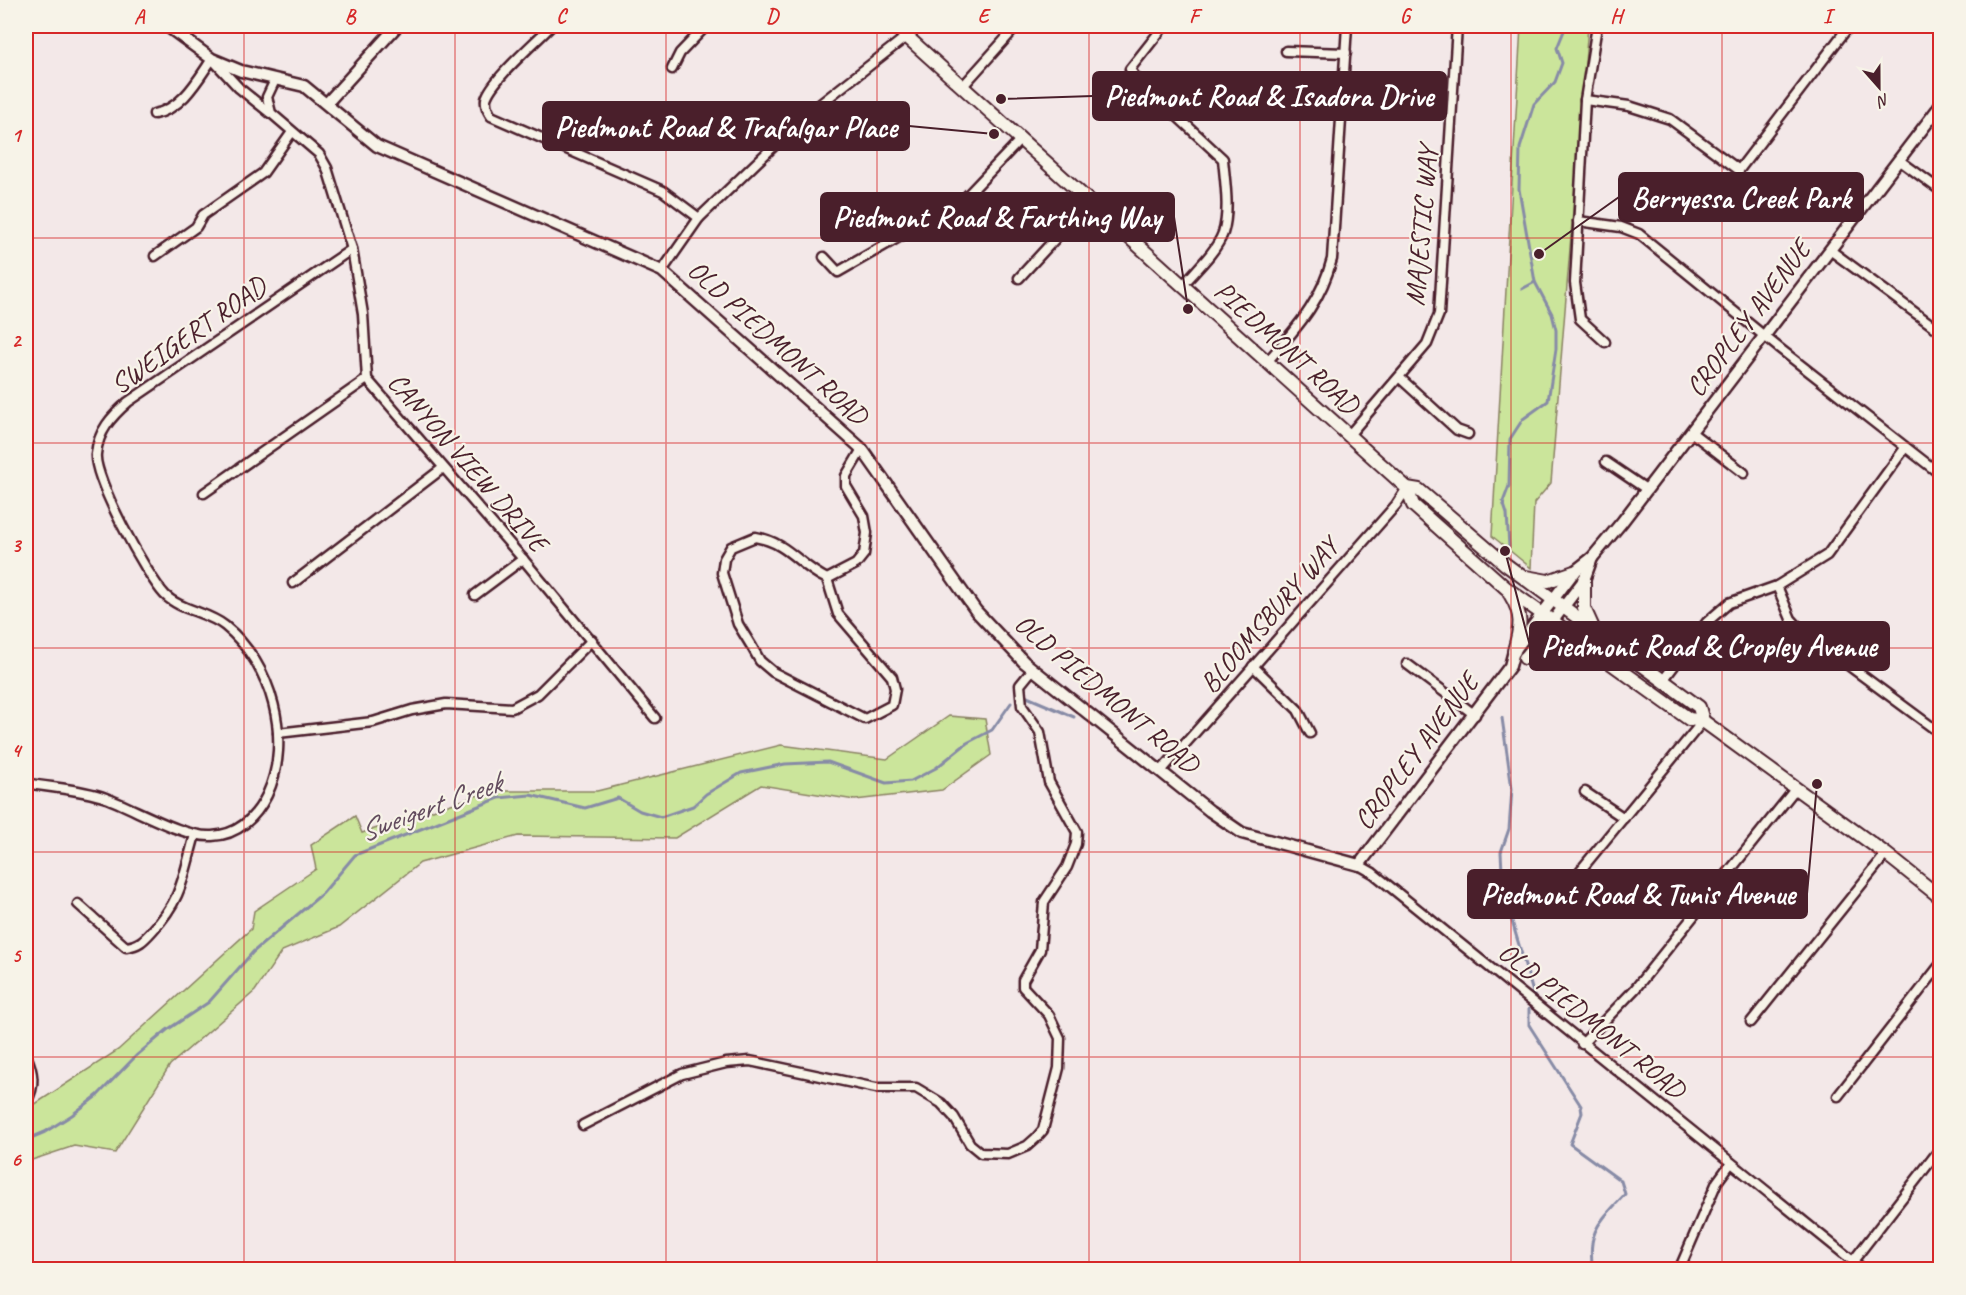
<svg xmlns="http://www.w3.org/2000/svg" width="1966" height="1295" viewBox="0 0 1966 1295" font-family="Caveat,sans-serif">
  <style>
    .green { fill: #cbe59b; stroke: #8a8263; stroke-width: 1.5 }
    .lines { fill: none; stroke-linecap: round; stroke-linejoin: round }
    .stream { stroke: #878ba6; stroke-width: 3 }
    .minor-casing { stroke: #4a1f2b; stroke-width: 13 }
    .tertiary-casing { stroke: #4a1f2b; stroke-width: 15 }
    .secondary-casing { stroke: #4a1f2b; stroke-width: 16 }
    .minor { stroke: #f7f3e8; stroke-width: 8 }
    .tertiary { stroke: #f7f3e8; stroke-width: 10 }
    .secondary { stroke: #f7f3e8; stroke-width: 12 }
    .grid { fill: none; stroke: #d62828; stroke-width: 1.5; stroke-opacity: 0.55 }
    .labels { text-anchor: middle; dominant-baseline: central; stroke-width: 4.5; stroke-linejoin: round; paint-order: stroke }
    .street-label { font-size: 28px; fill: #4a1f2b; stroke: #f7f3e8 }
    .water-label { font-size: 30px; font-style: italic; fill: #634c5e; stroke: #f7f3e8 }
    .leader { fill: none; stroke: #4a1f2b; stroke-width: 2 }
    .callout-dot { fill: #4a1f2b; stroke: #f7f3e8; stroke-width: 2 }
    .callout { fill: #4a1f2b; stroke: #4a1f2b; stroke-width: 2 }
    .callout-label { font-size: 30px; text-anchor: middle; font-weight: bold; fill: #fff }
    .neatline { fill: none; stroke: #d62828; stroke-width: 2 }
    .grid-label { font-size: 20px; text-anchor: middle; font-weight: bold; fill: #d62828 }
  </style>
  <rect width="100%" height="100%" fill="#f3e8e8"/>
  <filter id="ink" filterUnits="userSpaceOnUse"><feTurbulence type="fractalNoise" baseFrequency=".0167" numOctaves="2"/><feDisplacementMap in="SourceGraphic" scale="12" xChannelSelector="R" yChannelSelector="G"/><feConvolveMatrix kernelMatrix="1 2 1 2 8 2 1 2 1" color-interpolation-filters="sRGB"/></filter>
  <g filter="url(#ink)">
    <g class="green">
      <polygon points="1521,26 1588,26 1551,483 1534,503 1531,568 1492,536"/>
      <polygon points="949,716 985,719 991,755 942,790 855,800 761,785 675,838 518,836 420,863 339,927 282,951 255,991 170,1065 115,1153 74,1146 26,1162 26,1110 118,1050 251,929 254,911 316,869 311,845 355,816 362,833 491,791 597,791 781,745 887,759"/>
    </g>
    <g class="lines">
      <g class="stream">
        <polyline points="1522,289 1535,282"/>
        <polyline points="1509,547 1507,514 1503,502 1509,486 1510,439 1523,419 1548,401 1556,349 1556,330 1552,314 1535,282 1519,189 1520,148 1534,104 1555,82 1562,63 1557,48 1566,26"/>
        <polyline points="1027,697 1074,717"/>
        <polyline points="1502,718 1512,789 1509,829 1501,852 1503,891 1535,999"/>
        <path d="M1529,1009V1025L1581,1106L1582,1113L1570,1144L1621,1181L1625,1194C1601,1221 1586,1230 1593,1270"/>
        <polyline points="26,1140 45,1132 72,1115 98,1095 136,1056 167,1030 209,1002 253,952 323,893 355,855 499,798 530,795 585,808 618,798 640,811 661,817 693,806 706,794 741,773 785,764 828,762 886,783 911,781 936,768 967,743 992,730 1011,703"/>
      </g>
      <defs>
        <g id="minor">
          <path d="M551,26C536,42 491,80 486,99C485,106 488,111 491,116L663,191L699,218"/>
          <path d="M1164,26L1130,69L1135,77L1223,159C1225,182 1230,211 1223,233C1216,252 1196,270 1183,285"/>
          <polyline points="1597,26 1585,100 1575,283 1580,319 1605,342"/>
          <polyline points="1286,51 1346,53"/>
          <polyline points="672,69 680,53 706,26"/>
          <polyline points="275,80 267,97 271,113 319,154 327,168 352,249 363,314 367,379 523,559 655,718"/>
          <polyline points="963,86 1017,26"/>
          <polyline points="1585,100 1629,106 1670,119 1739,170 1849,26"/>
          <path d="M154,114C182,109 197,81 212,59L239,88L270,113"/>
          <polyline points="1899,160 1940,190"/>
          <polyline points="890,199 910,230"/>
          <polyline points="1578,221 1621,227 1639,234 1779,348 1940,474"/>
          <polyline points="1830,250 1940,331"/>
          <polyline points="155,256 196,227 203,215 263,173 292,132"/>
          <polyline points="824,257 838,272 962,201 1021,139"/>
          <polyline points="662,271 699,218 805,116 907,36"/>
          <polyline points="1019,278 1089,202"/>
          <path d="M1267,362C1297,327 1320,304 1332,259L1347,26"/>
          <polyline points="1400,378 1457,430 1468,434"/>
          <polyline points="1691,432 1744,473"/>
          <polyline points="1349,435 1427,344 1439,314 1457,26"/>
          <polyline points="1606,462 1646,489"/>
          <polyline points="204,493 367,379"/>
          <path d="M755,537C789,543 798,565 827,579L838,614L892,677L895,689L892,705L865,719L773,672L760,661L752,647L738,624L722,573L724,559L731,547Z"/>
          <polyline points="827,579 856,564 864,554 867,533 864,516 846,486 846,476 862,449"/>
          <polyline points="293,583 443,468"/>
          <polyline points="1777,586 1791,619 1802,631 1940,733"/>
          <polyline points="475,595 523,559"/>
          <polyline points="1407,664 1475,715"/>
          <polyline points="1253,666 1298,710 1310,733"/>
          <polyline points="1664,679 1707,622 1729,603 1777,586 1827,555 1905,448"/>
          <polyline points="278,733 373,722 412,710 446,704 512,708 538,694 592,640"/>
          <polyline points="1162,770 1396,505 1407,488"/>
          <path d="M26,783C51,788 81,789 106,798C134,808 184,838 212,836C238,835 256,817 267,795C293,740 272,664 225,626C208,612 180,610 165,595C147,576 93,478 96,454C98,431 112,416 128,402L352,249"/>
          <polyline points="1585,792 1624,818"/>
          <polyline points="1359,865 1373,873 1864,1270"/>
          <polyline points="1575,877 1703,721"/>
          <path d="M78,904L126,947C139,945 143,941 152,931C183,898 183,876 195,835"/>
          <polyline points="1751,1022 1886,854"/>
          <polyline points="1582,1044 1635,989 1796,788"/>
          <path d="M26,1055C33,1071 36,1086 26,1102"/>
          <polyline points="1838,1096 1940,965"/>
          <polyline points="583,1125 682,1074 726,1063 750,1061 876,1088 916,1088 941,1103 954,1117 970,1144 981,1153 1008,1154 1027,1146 1036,1138 1043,1130 1059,1068 1060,1038 1049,1015 1023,987 1023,980 1040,950 1044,902 1067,867 1076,844 1077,832 1049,782 1040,732 1022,706 1020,685 1033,669"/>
          <polyline points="1853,1261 1940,1149"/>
          <polyline points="1679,1270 1717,1182 1731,1163"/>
        </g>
        <g id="tertiary">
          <polyline points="167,26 212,59 241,71 304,86 377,146 662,271 862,449 976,611 1024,662 1210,811 1242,833 1359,865 1510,666 1514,651 1574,572 1592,558 1622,522 1940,106"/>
          <polyline points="327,103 397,26"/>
          <polyline points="1526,656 1584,580 1592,558"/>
        </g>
        <g id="secondary">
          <polyline points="895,26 1407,488 1413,505 1506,588 1689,719 1703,721 1886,854 1940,897"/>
          <polyline points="1407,488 1419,490 1505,564 1699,707 1703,721"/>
          <polyline points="1526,577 1548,581 1574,572"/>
          <polyline points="1584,580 1584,608 1593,628"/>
          <path d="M1510,594C1523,615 1521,627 1514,651"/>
          <path d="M1525,658C1545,647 1559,639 1582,645"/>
        </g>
      </defs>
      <use href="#minor" class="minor-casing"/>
      <use href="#tertiary" class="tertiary-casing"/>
      <use href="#secondary" class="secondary-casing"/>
      <use href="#minor" class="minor"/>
      <use href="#tertiary" class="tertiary"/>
      <use href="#secondary" class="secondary"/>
    </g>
  </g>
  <path class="grid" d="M244,26V1270M455,26V1270M666,26V1270M877,26V1270M1089,26V1270M1300,26V1270M1511,26V1270M1722,26V1270M26,238H1940M26,443H1940M26,648H1940M26,852H1940M26,1057H1940"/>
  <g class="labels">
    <g class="street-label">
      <text transform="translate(1421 226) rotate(-85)">MAJESTIC WAY</text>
      <text transform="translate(1748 318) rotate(-53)">CROPLEY AVENUE</text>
      <text transform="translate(188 335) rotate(-35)">SWEIGERT ROAD</text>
      <text transform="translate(778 342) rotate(42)">OLD PIEDMONT ROAD</text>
      <text transform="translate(1287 347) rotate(42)">PIEDMONT ROAD</text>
      <text transform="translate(468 462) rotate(49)">CANYON VIEW DRIVE</text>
      <text transform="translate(1269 615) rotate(-49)">BLOOMSBURY WAY</text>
      <text transform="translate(1107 693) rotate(40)">OLD PIEDMONT ROAD</text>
      <text transform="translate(1416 751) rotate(-53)">CROPLEY AVENUE</text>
      <text transform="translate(1592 1020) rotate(39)">OLD PIEDMONT ROAD</text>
    </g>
    <g class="water-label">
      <text transform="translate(430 807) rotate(-20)">Sweigert Creek</text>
    </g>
  </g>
  <path class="leader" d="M1001 99L1093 96M994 134L909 126M1539 254L1619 197M1188 309L1174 217M1505 551L1530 646M1817 784L1807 894"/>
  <g class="callout-dot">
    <circle cx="1001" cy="99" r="6"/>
    <circle cx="994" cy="134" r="6"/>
    <circle cx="1539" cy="254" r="6"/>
    <circle cx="1188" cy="309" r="6"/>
    <circle cx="1505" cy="551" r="6"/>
    <circle cx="1817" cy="784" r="6"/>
  </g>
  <g class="callout">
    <rect x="1093" y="72" width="353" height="48" rx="6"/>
    <rect x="543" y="102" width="366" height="48" rx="6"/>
    <rect x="1619" y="173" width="244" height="48" rx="6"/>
    <rect x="821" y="193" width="353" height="48" rx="6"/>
    <rect x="1530" y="622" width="359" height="48" rx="6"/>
    <rect x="1468" y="870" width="339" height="48" rx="6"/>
  </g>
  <g class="callout-label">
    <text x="1269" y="106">Piedmont Road &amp; Isadora Drive</text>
    <text x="726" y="137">Piedmont Road &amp; Trafalgar Place</text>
    <text x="1741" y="208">Berryessa Creek Park</text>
    <text x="997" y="227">Piedmont Road &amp; Farthing Way</text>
    <text x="1709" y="656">Piedmont Road &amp; Cropley Avenue</text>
    <text x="1638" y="904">Piedmont Road &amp; Tunis Avenue</text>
  </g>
  <rect width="1966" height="1295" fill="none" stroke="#f7f3e8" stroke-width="66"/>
  <g transform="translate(1879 87) rotate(159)" stroke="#f7f3e8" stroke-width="4.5" paint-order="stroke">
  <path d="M0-4.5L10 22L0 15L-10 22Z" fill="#4a1f2b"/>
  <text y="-9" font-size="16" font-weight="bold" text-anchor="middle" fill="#4a1f2b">N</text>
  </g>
  <rect x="33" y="33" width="1900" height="1229" class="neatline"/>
  <g class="grid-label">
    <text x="139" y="23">A</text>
    <text x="350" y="23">B</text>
    <text x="561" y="23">C</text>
    <text x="772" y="23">D</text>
    <text x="983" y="23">E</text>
    <text x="1194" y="23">F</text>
    <text x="1405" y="23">G</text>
    <text x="1616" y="23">H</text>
    <text x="1827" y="23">I</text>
    <text x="16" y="142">1</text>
    <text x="16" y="347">2</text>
    <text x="16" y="552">3</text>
    <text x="16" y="757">4</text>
    <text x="16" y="962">5</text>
    <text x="16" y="1166">6</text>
  </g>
</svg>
